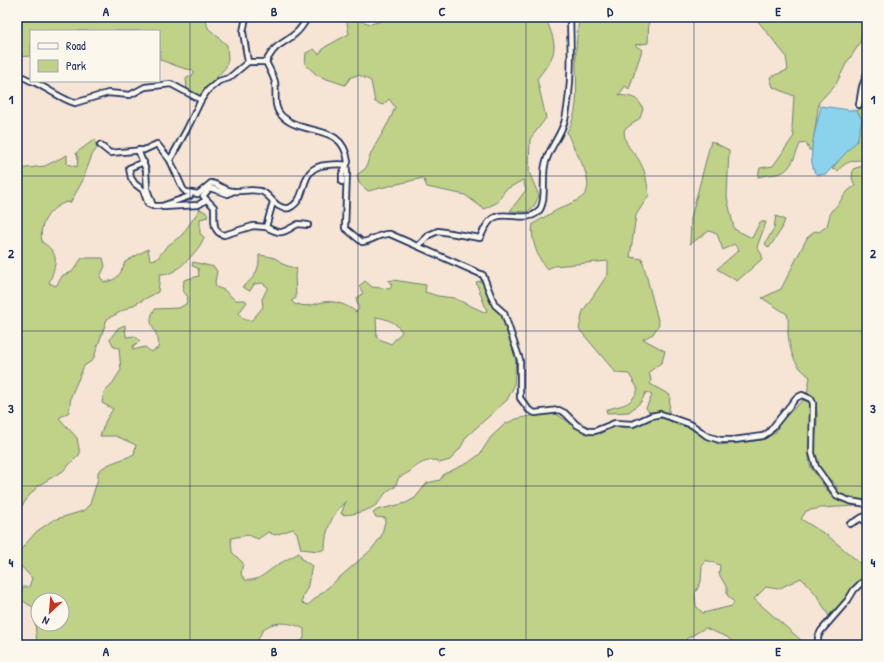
<svg xmlns="http://www.w3.org/2000/svg" width="884" height="662" viewBox="0 0 884 662" font-family="'Patrick Hand',sans-serif">
  <style>
    .green { fill: #c0d287; stroke: #6e8072; fill-rule: evenodd }
    .water { fill: #8bd2ed; stroke: #5e91b4 }
    .lines { fill: none; stroke-linecap: round; stroke-linejoin: round }
    .highway-tunnel { stroke: #cac0bc; stroke-width: 8; stroke-dasharray: 8 4; stroke-linecap: butt }
    .street-casing { stroke: #1b2f5e; stroke-width: 8 }
    .street { stroke: #fbf7ec; stroke-width: 4.5 }
    .grid { fill: none; stroke: #1b2f5e; stroke-width: 1; stroke-opacity: 0.55 }
    .neatline { fill: none; stroke: #1b2f5e; stroke-width: 1.5 }
    .grid-label { font-size: 13px; text-anchor: middle; font-weight: bold; fill: #1b2f5e }
  </style>
  <rect width="100%" height="100%" fill="#f6e4d4"/>
  <filter id="ink" filterUnits="userSpaceOnUse"><feTurbulence type="fractalNoise" baseFrequency=".025" numOctaves="2"/><feDisplacementMap in="SourceGraphic" scale="8" xChannelSelector="R" yChannelSelector="G"/><feConvolveMatrix kernelMatrix="1 2 1 2 8 2 1 2 1" color-interpolation-filters="sRGB"/></filter>
  <g filter="url(#ink)">
    <g class="green">
      <path d="M17,17H205L208,28L227,45L228,59L226,67L200,96L187,90L186,78L192,76L194,72L193,70C181,69 171,63 160,60L159,31H31V56L17,57Z"/>
      <path d="M346,17L371,24L381,21L383,17H398L404,20C416,14 438,16 450,20L454,17H545C559,49 557,53 537,79L546,118L530,139L529,172L539,196L534,206L527,212L510,211L526,190L523,180L505,190L498,202L484,209L465,195L427,187L423,178L368,191L359,183L357,175L366,168C371,146 388,129 395,107L389,99L383,105L375,102L371,81L359,75L351,77L345,85L318,76L305,64L306,53L314,49L319,54L325,47L349,34Z"/>
      <path d="M579,17H649L648,43L635,45L642,50L629,89L625,86L619,95C631,97 638,96 643,109L640,118L624,130C625,150 634,149 641,164C646,173 647,184 649,195L636,215L630,257L642,259L659,324L653,334L643,339L665,351L662,362L649,372L651,380L650,384L670,395L669,413L649,412L646,408L652,395L646,392L641,402L629,412L607,413L606,410C622,404 631,407 638,389L629,374L616,373L579,329L583,311L608,274V261L554,266L547,269C537,258 530,237 533,224C543,218 553,212 563,207C579,199 593,197 586,174C582,160 572,147 567,132C580,110 576,88 576,63C575,48 578,32 579,17Z"/>
      <path d="M760,17H866L860,43L846,64L836,84L819,102L812,150H809L806,143L800,144C795,155 791,173 776,174C770,175 765,175 758,177L760,168L773,166L794,136L792,128L794,96L773,87L770,77L788,70L786,56L758,21Z"/>
      <path d="M867,78V502C860,500 846,501 841,495C837,491 837,485 833,482C798,458 827,425 813,397L807,394L810,377C794,365 790,353 788,333C788,327 789,320 787,314L762,298L781,289L807,238L815,231L819,232L827,226L831,211C841,204 844,191 855,186L852,178L853,169L862,166L866,162C857,157 843,163 838,171L832,169L842,156L862,120L857,111L861,108L863,93Z"/>
      <path d="M95,139L97,148L92,155L82,182L70,203L67,202C50,207 38,224 42,242C61,254 56,264 49,283L56,286L63,275L72,272L82,258H103L105,266L100,277L104,282C117,281 121,274 125,262L148,249L150,260L157,259L166,247L182,235L200,209L207,213L208,217L200,219V234L204,237C201,248 181,269 170,273C167,274 163,274 160,274L158,292L107,319L93,360L84,366L71,396L69,412L59,418L77,438L80,454L63,471L39,485L28,497L20,509L17,522V169L45,166L67,155V164L77,167L78,158L76,153Z"/>
      <polygon points="711,141 729,150 727,197 734,229 752,238 760,222 766,222 757,247 762,255 762,259 737,281 717,269 739,250 734,244 723,250 717,234 709,231 690,244 691,218"/>
      <polygon points="776,216 785,220 781,230 769,248 765,244 774,228"/>
      <path d="M259,255C267,256 278,257 282,264L297,269L295,275L296,298L291,301L296,305L298,304C306,308 314,304 323,302C335,300 347,305 356,312L359,309L356,299L363,293L359,286L365,281L372,287L390,289L392,285L388,281L393,280L426,285L425,292L438,296L454,298L484,312L487,311L476,282L482,281L494,308L502,316L511,342L516,358L514,386L507,400L466,437L461,447L450,460L439,463L436,460C415,461 416,471 399,477L395,487C385,490 384,497 377,504C372,510 347,517 341,514L346,501C332,513 325,531 325,549L319,551L301,549L297,533L293,529L275,535L268,532L258,539L248,535L231,538L232,552L243,563L241,574L245,580C260,582 267,571 279,564C285,560 292,557 299,553L302,559L312,566L307,589L303,595L302,603L308,605L371,550L381,537L386,518L376,517L373,513L377,510L406,503L415,498L427,483L440,480L444,474L468,463L480,454L491,437L505,424L516,419L544,413L556,414L585,432L592,434L602,433L609,427H631L650,419L665,418L677,425L697,429L700,434L720,445L762,440L776,432L779,423L803,400L809,402L812,409L809,460L811,468L833,498L855,506L821,508L806,511L801,519L828,536L867,569V579L860,582L829,616L816,594L801,578L778,589L766,587L754,599L802,641L791,645H732L733,642L727,637L705,628L686,639L689,645H298L304,638V629C293,622 272,620 263,630C260,634 258,641 256,645H37L34,608L20,599L23,587H29L32,578L17,562V554L36,532L53,520L83,511L90,504L98,479V472C107,462 122,461 134,454L136,445L116,436H100L106,420L113,409L102,403L104,392L110,387L121,370L119,348L114,347L110,339L118,328L125,325L126,337L135,336L140,341L133,346V350L145,347L151,352L158,348C162,332 143,326 155,309L179,308L186,304L188,297L183,291L184,280L199,276L198,268L192,266L193,262L214,267L217,271L215,282L216,287L224,290L235,300H245L247,302L239,313C242,319 245,321 252,320L263,307L262,299L268,287L262,283L254,284L250,291L242,287C254,279 260,270 259,255ZM376,317C388,319 396,322 402,332L391,344L377,338ZM706,560L720,565L719,574L727,588V595L734,602L732,606L703,613L696,606L695,593L701,582L702,566ZM38,600H62V624H38Z"/>
    </g>
    <path class="water" d="M821,106L857,111L862,120L857,141L826,174L820,175L815,173C806,154 817,126 821,106Z"/>
    <g class="lines">
      <polyline class="highway-tunnel" points="17,643 21,645"/>
      <defs>
        <g id="street">
          <path d="M246,17L243,32L248,62L229,78L219,81L208,90L201,100L187,129L170,160L183,189L186,192L198,194L211,183C218,184 224,190 232,191C242,192 253,188 263,192C272,197 276,210 289,208C311,198 296,167 327,165C333,165 340,163 346,165"/>
          <path d="M248,62H266C277,41 282,46 296,33C301,29 304,23 308,17"/>
          <path d="M266,62C269,68 273,75 275,82C277,93 272,108 283,117C305,137 343,122 348,162L342,174V182"/>
          <polyline points="17,74 31,81"/>
          <path d="M32,81C43,86 65,101 75,103L108,93L130,95L145,87L171,84L201,100"/>
          <polyline points="859,105 862,87 867,74"/>
          <polyline points="100,145 110,153 144,150 157,144 170,160"/>
          <polyline points="138,150 146,170 147,189 153,206 162,206 190,196 191,193"/>
          <polyline points="144,162 129,168 131,178 135,184 143,190 148,204 153,206"/>
          <path d="M346,165L347,171L345,228L362,242C373,241 379,233 390,234L483,275L492,298L495,305L504,313L520,360V398L529,410L535,413L559,410L565,413L577,425L589,431H595L615,423L633,424L651,416L661,414L692,425L707,436L720,440H734L763,436L769,432L796,398L802,395L811,399L813,403L812,453L816,467L837,496L850,501L867,504"/>
          <path d="M233,191L228,194L210,188L203,196L214,207C215,218 211,232 224,235L253,226L266,227"/>
          <path d="M273,202L266,227C283,236 283,232 298,224L308,225"/>
          <polyline points="163,207 198,205 206,200"/>
          <path d="M418,246L429,235L438,231L480,238C482,233 485,227 489,222C501,207 524,224 538,212C547,203 542,179 545,165C548,149 561,136 565,120C572,87 571,51 570,17"/>
          <polyline points="861,518 867,524"/>
          <polyline points="850,524 867,515"/>
          <polyline points="818,645 818,637 821,631 848,600 854,590 861,583 867,581"/>
        </g>
      </defs>
      <use href="#street" class="street-casing"/>
      <use href="#street" class="street"/>
    </g>
  </g>
  <path class="grid" d="M190,17V645M358,17V645M526,17V645M694,17V645M17,176H867M17,331H867M17,486H867"/>
  <rect width="884" height="662" fill="none" stroke="#fbf7ec" stroke-width="44"/>
  <rect x="30" y="30" width="130" height="52" fill="#fbf7ec" stroke="#a1a7b3"/>
  <rect x="38" y="43" width="20" height="6" fill="#fbf7ec" stroke="#a1a7b3"/>
  <text x="66" y="50" font-size="12" fill="#1b2f5e">Road</text>
  <rect x="38" y="60" width="20" height="12" fill="#c0d287" stroke="#a1a7b3"/>
  <text x="66" y="70" font-size="12" fill="#1b2f5e">Park</text>
  <g transform="translate(50 612) rotate(206)"><circle r="19" fill="#fbf7ec" stroke="#a1a7b3"/>
  <path d="M0-3L7 15L0 10L-7 15Z" fill="#c8321e"/>
  <text y="-6" font-size="11" font-weight="bold" text-anchor="middle" fill="#1b2f5e">N</text>
  </g>
  <rect x="22" y="22" width="840" height="618" class="neatline"/>
  <g class="grid-label">
    <text x="106" y="16">A</text>
    <text x="274" y="16">B</text>
    <text x="442" y="16">C</text>
    <text x="610" y="16">D</text>
    <text x="778" y="16">E</text>
    <text x="11" y="104">1</text>
    <text x="873" y="104">1</text>
    <text x="11" y="258">2</text>
    <text x="873" y="258">2</text>
    <text x="11" y="413">3</text>
    <text x="873" y="413">3</text>
    <text x="11" y="567">4</text>
    <text x="873" y="567">4</text>
    <text x="106" y="656">A</text>
    <text x="274" y="656">B</text>
    <text x="442" y="656">C</text>
    <text x="610" y="656">D</text>
    <text x="778" y="656">E</text>
  </g>
</svg>
